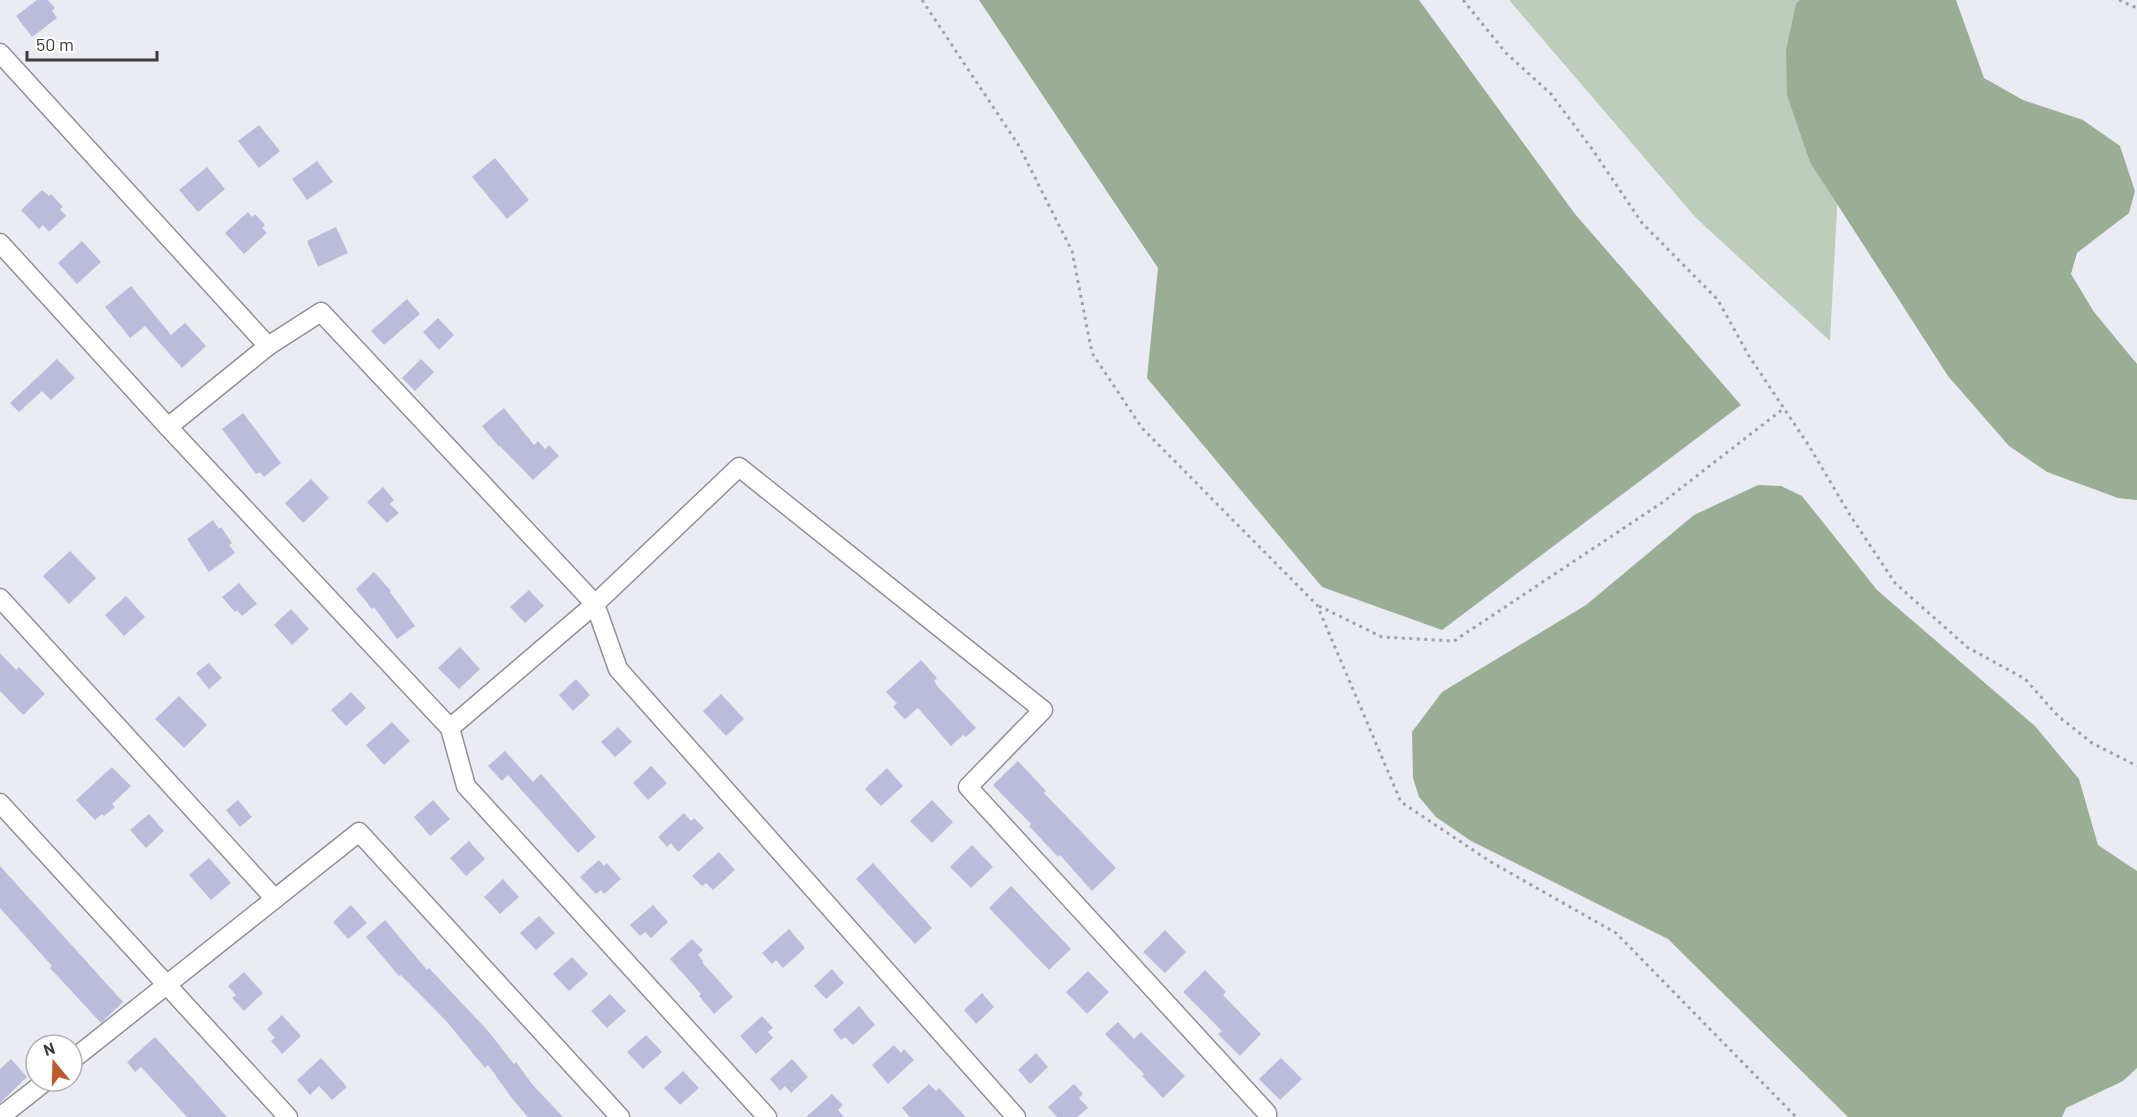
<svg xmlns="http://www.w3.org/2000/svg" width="2137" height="1117" viewBox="0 0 2137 1117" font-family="Barlow,sans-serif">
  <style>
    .green { fill: #beccbb }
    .forest { fill: #9aae96 }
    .building { fill: #bbbcd9 }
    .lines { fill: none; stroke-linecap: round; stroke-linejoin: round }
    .minor-casing { stroke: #909097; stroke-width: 21 }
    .path { stroke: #a0a1a6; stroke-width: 3; stroke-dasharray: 3 4.5; stroke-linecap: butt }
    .minor { stroke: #fff; stroke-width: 18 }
  </style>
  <rect width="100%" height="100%" fill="#ebecf3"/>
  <polygon class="green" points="1509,0 1855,0 1838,190 1830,341 1697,219"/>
  <g class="forest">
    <polygon points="979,0 1419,0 1575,214 1741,405 1442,630 1322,587 1147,378 1158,268"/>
    <polygon points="1800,0 1956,0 1984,78 2023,100 2083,120 2120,146 2135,191 2129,213 2077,253 2071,274 2094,312 2137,364 2137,500 2118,498 2047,472 2009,446 1948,376 1810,162 1787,95 1786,50 1796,4"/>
    <polygon points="1758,485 1781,486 1802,496 1877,590 2035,726 2079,779 2098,845 2137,871 2137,1068 2123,1081 2066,1108 2062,1117 1848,1117 1668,939 1471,841 1436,817 1419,797 1413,778 1412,732 1442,692 1586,605 1694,515"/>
  </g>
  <g class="building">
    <polygon points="37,0 48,0 55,8 52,11 57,18 32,37 16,16"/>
    <polygon points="259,125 280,151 259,168 238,141"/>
    <polygon points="495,158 529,200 507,219 472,177"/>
    <polygon points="317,161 333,182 307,200 292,179"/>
    <polygon points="207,167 225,189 198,212 179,190"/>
    <polygon points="42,190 49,196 51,194 63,207 60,209 66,216 49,232 43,225 39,229 21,210"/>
    <polygon points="248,212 252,217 255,214 265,225 262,228 267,233 244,254 225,233"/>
    <polygon points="336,227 348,253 318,267 307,241"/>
    <polygon points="82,241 101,262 77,284 58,263"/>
    <polygon points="131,286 171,335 185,323 206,346 182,368 145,326 130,338 105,307"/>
    <polygon points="407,299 420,314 384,345 371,331"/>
    <polygon points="438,318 454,335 439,350 423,332"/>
    <polygon points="57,359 75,378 51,400 42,391 19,412 10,403"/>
    <polygon points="421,359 434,372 415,391 402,378"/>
    <polygon points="504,408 534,445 538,441 545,449 549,445 559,456 533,480 500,446 499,447 482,426"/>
    <polygon points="243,413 281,463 264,477 260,472 256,474 222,429"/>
    <polygon points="311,479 329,498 303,523 285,503"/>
    <polygon points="383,487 394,500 390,504 399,513 387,523 367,502"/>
    <polygon points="213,520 219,529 221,527 232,543 229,545 235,553 209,572 187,539"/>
    <polygon points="70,551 96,578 69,604 43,576"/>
    <polygon points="374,572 391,591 390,592 415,626 397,639 374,607 372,609 356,589"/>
    <polygon points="239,583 257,604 242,616 237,610 235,612 222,597"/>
    <polygon points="529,590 544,606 525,623 510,607"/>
    <polygon points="126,596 145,617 124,636 105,615"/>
    <polygon points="291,609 309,629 292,645 274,625"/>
    <polygon points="460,647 480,669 459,689 438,668"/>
    <polygon points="0,653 16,670 19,667 45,694 23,715 0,691"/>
    <polygon points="921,660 937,678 934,681 939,688 976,728 966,737 963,735 951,746 918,708 905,719 893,707 897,703 886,692"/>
    <polygon points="209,663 222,678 209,689 196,673"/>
    <polygon points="576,679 590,695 573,711 559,695"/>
    <polygon points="351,692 366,708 346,726 331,710"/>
    <polygon points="721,694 744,719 726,736 703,711"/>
    <polygon points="179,696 207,725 184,748 155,719"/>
    <polygon points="392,722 410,741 384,765 366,745"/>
    <polygon points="618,727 632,742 615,757 601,742"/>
    <polygon points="505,751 533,782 541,774 596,837 578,853 508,775 502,781 488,766"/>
    <polygon points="1018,761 1046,791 1044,793 1116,868 1092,891 1060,855 1058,857 1029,826 1031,824 993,785"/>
    <polygon points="651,766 667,783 648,800 633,783"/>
    <polygon points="112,767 131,786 112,804 115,807 104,816 102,814 95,820 76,800"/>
    <polygon points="887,768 903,786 881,806 865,789"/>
    <polygon points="238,800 252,817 240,827 226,810"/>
    <polygon points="433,800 450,819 430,836 414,817"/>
    <polygon points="932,800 953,822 932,843 910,821"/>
    <polygon points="684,813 691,821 694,818 704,828 678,852 671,843 667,847 658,837"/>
    <polygon points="149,814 164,831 146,848 130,830"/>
    <polygon points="469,841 485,859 466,876 450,858"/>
    <polygon points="972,845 993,867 971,888 950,867"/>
    <polygon points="719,852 735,870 713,890 706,883 702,886 692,876"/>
    <polygon points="209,858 231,883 211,900 189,875"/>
    <polygon points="599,860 604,866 607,863 621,879 604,894 601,890 596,894 580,877"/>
    <polygon points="873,863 932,928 915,944 856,879"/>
    <polygon points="0,866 123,1002 101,1023 50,968 52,966 0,908"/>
    <polygon points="503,879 519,897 500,914 484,897"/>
    <polygon points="1011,886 1071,949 1049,970 989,908"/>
    <polygon points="351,905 367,923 348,939 333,922"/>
    <polygon points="653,905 668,922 651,938 645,932 640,936 630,925"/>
    <polygon points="539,916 555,933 536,950 520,933"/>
    <polygon points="385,920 427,970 429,968 488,1031 514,1064 516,1062 532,1084 563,1117 528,1117 514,1101 488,1065 485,1068 447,1022 401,975 399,976 366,937"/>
    <polygon points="789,929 805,948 783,968 776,960 772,964 762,953"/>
    <polygon points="1165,930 1186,952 1165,973 1143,952"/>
    <polygon points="692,939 703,950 698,955 703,961 702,962 733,997 714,1014 699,996 701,994 670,959"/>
    <polygon points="572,957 588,974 569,991 553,974"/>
    <polygon points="832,969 844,983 826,999 814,986"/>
    <polygon points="1205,970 1226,992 1223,995 1261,1034 1240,1056 1218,1034 1222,1031 1183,992"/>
    <polygon points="1088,971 1109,992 1087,1014 1066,992"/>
    <polygon points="244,972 263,993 244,1011 232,998 236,995 228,986"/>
    <polygon points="982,993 994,1007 976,1024 964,1010"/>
    <polygon points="610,994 626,1011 607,1028 591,1011"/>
    <polygon points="859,1006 875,1025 853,1045 845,1037 841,1040 833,1030"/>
    <polygon points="282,1015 301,1036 282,1054 271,1041 275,1038 267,1029"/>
    <polygon points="762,1016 773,1028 768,1032 773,1038 756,1054 740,1036"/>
    <polygon points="1118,1022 1134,1039 1141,1032 1185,1076 1163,1098 1142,1076 1144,1074 1105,1034"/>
    <polygon points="646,1035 662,1052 643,1069 627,1052"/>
    <polygon points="155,1037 186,1071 227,1117 187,1117 141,1067 135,1072 127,1062"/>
    <polygon points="894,1045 901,1053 904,1049 914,1060 888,1084 872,1065"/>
    <polygon points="1036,1053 1048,1067 1030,1084 1018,1070"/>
    <polygon points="321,1058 347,1087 332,1100 319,1086 310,1095 297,1080"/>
    <polygon points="1281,1058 1302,1079 1280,1100 1259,1079"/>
    <polygon points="11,1059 27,1077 0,1103 0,1069"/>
    <polygon points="792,1059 808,1077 791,1093 785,1086 780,1091 770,1079"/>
    <polygon points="683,1071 699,1088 680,1105 664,1088"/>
    <polygon points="929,1084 936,1091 939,1088 966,1117 910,1117 902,1108"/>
    <polygon points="1074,1084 1083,1094 1079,1098 1088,1108 1077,1117 1057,1117 1048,1107"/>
    <polygon points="832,1094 843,1105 838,1110 844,1117 806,1117"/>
  </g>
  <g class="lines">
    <defs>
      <g id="minor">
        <polyline points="0,53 268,346"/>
        <polyline points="0,243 168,427 450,728 466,786 767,1117"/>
        <polyline points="168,427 268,346 321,312 595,604 618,669 1016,1117"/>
        <polyline points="0,598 275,899"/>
        <polyline points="450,728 595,604 739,467 1043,710 968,787 1267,1113 1267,1117"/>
        <polyline points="0,803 288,1117"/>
        <polyline points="72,1060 359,832 620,1117"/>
        <polyline points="0,1117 46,1081"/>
      </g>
    </defs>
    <use href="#minor" class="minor-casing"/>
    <g class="path">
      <polyline points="922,0 1019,146 1072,251 1092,353 1142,428 1317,605 1401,802 1491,862 1616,933 1796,1117"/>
      <polyline points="1463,0 1506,53 1551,94 1592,149 1642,223 1718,300 1749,356 1809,446 1850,515 1895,583 1967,647 2025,679 2058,716 2092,743 2137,766"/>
      <polyline points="2119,0 2137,8"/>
      <polyline points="1319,606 1382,637 1454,641 1663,502 1783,409"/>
    </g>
    <use href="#minor" class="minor"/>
  </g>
  <g transform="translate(54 1063) rotate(341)"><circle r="28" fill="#ffffff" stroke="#b0b0b1" stroke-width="1.5"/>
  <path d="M0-4.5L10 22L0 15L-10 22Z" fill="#bf5a29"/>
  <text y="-9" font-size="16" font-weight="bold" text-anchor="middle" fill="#3a3a3d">N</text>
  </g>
  <path d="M27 51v9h130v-9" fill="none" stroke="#3a3a3d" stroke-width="3"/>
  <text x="36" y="51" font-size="18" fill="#3a3a3d" stroke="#ffffff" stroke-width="4.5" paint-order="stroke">50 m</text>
</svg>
